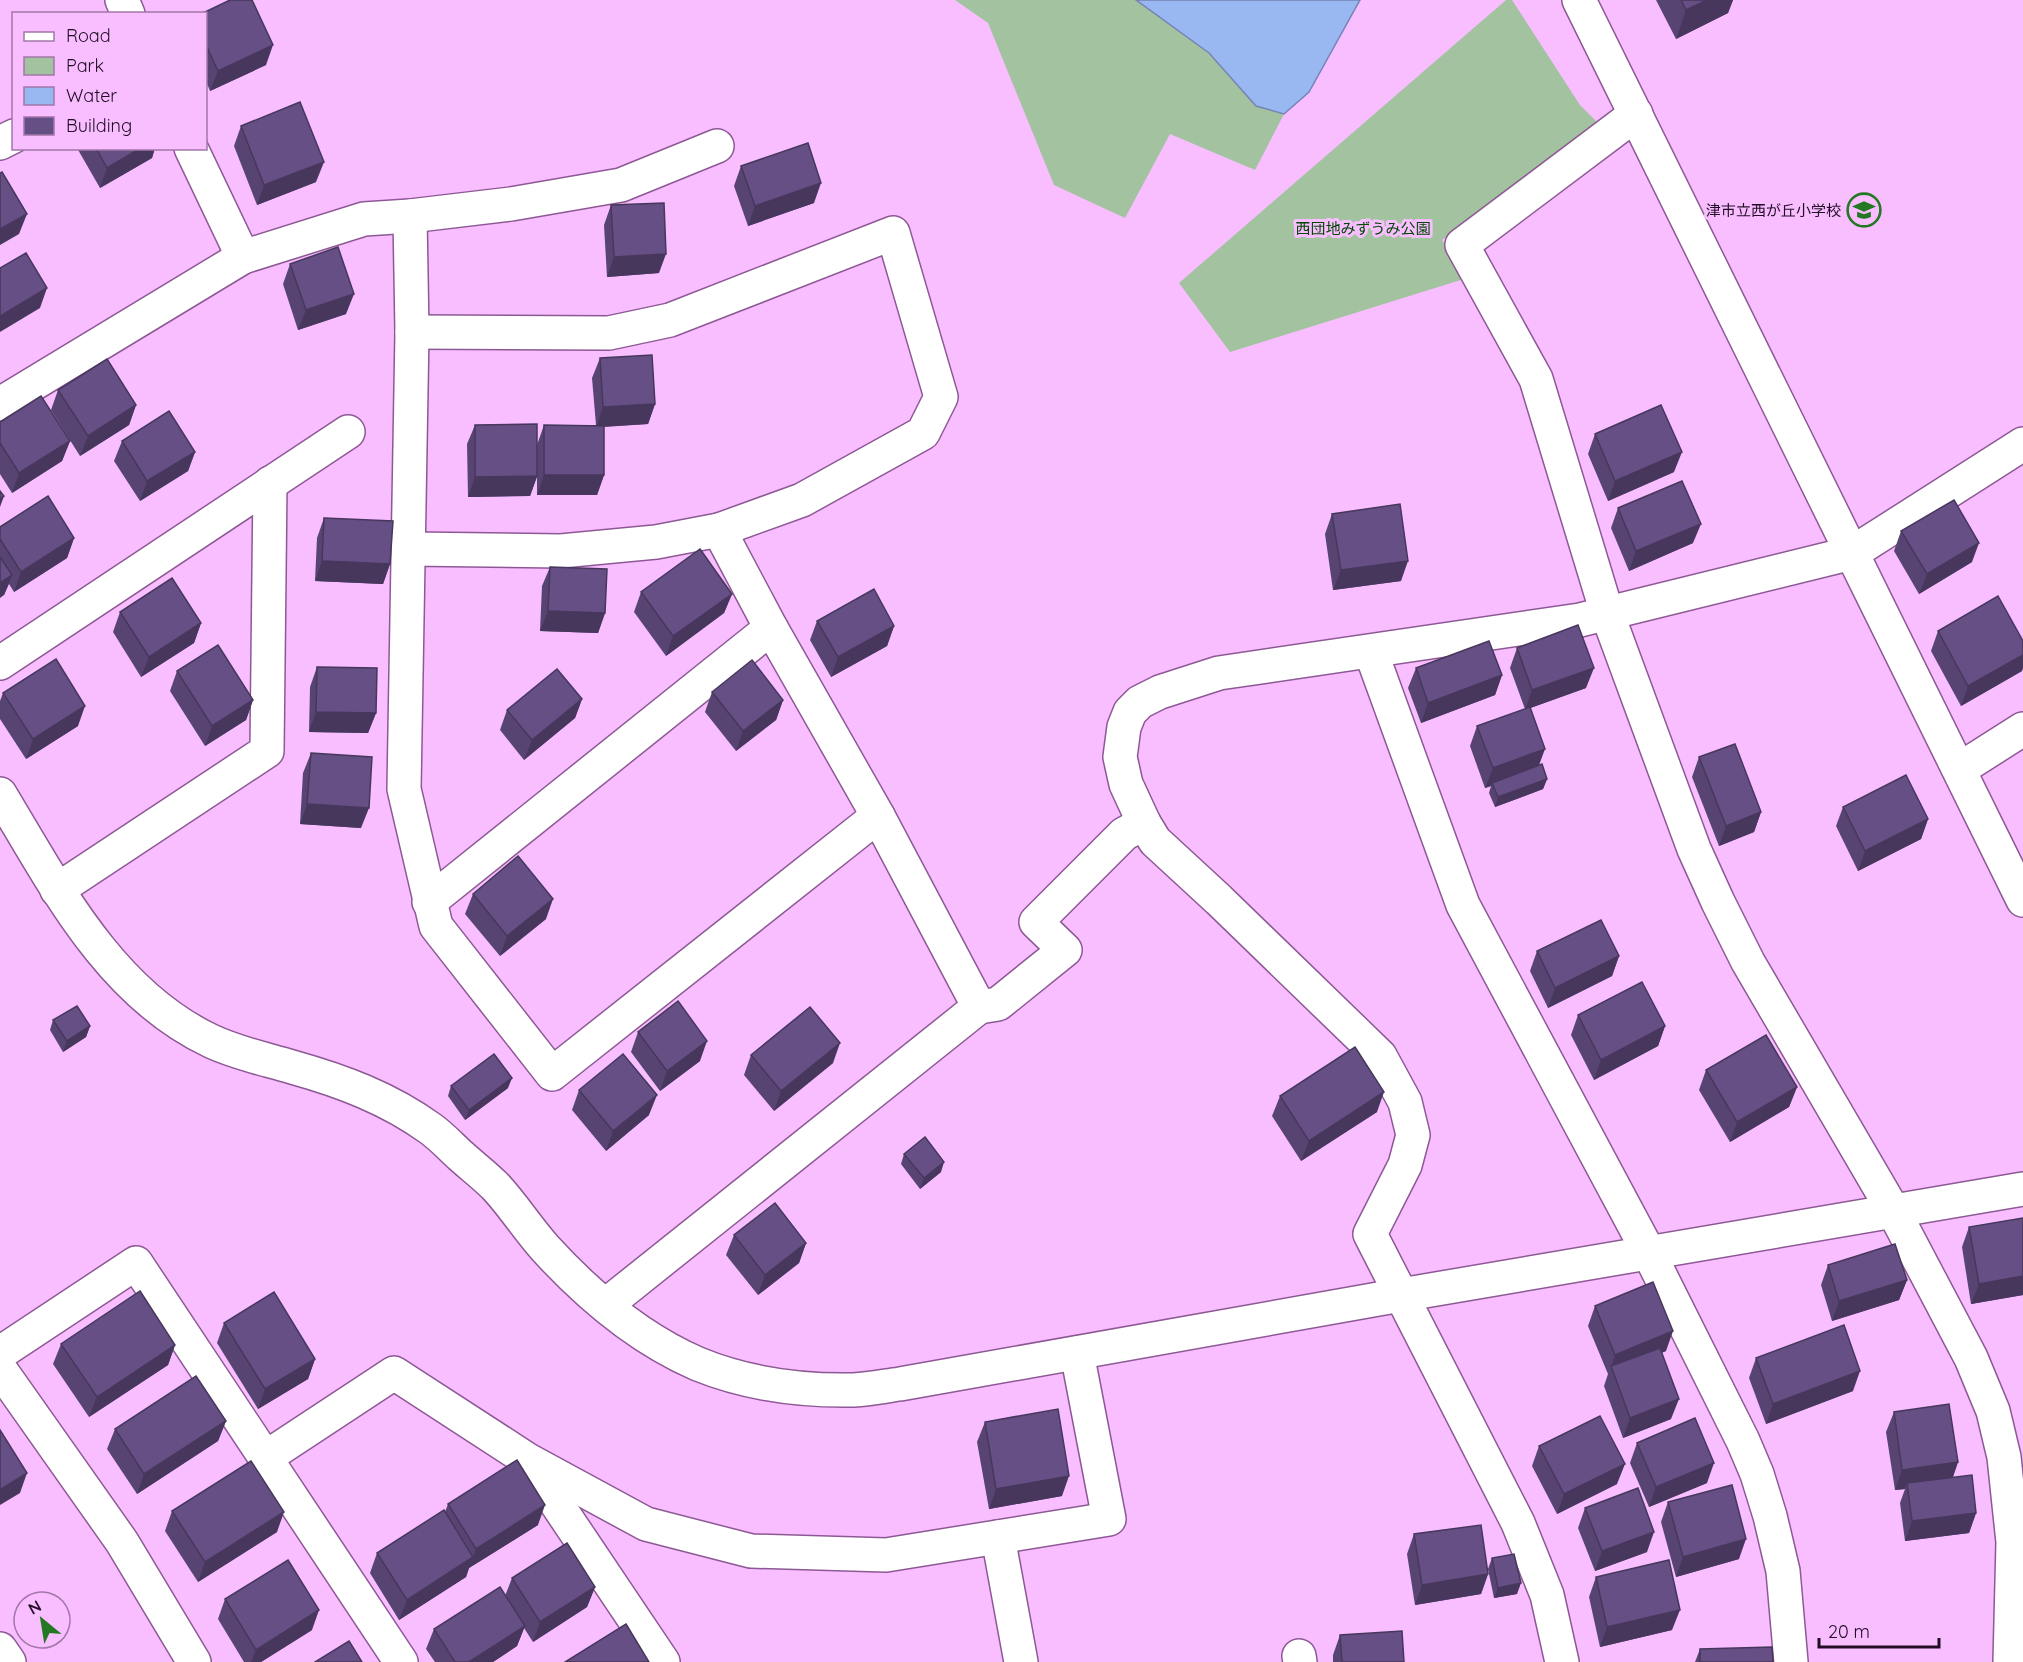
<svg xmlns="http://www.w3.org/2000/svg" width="2023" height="1662" viewBox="0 0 2023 1662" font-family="Quicksand,'Noto Sans JP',sans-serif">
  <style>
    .green { fill: #a3c3a0 }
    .water { fill: #99b7f1; stroke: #7584b4; stroke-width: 1.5 }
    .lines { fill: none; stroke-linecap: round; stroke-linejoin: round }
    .minor-casing { stroke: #8d5994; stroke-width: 36 }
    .minor { stroke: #fff; stroke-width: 33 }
    .wall { fill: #584472 }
    .shaded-wall { fill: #47375d }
    .building { fill: #664f85; stroke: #47375d; stroke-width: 1.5 }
    .labels { text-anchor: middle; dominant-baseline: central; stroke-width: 6; stroke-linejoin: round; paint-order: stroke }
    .poi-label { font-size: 15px; fill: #220d25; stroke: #f8beff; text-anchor: end }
    .park-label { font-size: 15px; fill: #004901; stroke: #f8beff }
  </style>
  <rect width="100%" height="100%" fill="#f8beff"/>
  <g class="green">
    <polygon points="955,0 1136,0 1209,53 1256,105 1284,114 1255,170 1170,134 1125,218 1054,185 988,23"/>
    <polygon points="1506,0 1512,0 1580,105 1599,124 1442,240 1464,279 1230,352 1179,283"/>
  </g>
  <polygon class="water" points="1136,0 1360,0 1309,92 1284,114 1256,106 1209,53"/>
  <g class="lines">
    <defs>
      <g id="minor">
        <polyline points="122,0 128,14"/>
        <polyline points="1579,0 2023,900"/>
        <polyline points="1636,114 1462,245 1536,379 1607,613 1694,849 1718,902 1748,962 1894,1212 1971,1358 1993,1411 2004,1457 2013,1542 2010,1662"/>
        <polyline points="0,143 14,136"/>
        <polyline points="191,148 243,257"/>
        <polyline points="410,216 412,332 404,789 436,926 552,1074 878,816"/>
        <polyline points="0,404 243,257 364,219 410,216 511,204 621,185 717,146"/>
        <polyline points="409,549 561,551 656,542 719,530 802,500 923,433 941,397 893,233 670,320 609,333 412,332"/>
        <polyline points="1371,652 1463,905 1649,1253 1743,1441 1757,1474 1770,1516 1783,1571 1791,1662"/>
        <polyline points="0,663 348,432"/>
        <polyline points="1960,769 2023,729"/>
        <path d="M0,794C55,885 109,993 211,1041C236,1053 265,1059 292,1067C342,1081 388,1098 431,1129C442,1137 451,1147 461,1156C472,1166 484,1175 495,1186C513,1205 527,1228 545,1248C587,1294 640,1339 698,1364C747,1384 802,1391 854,1390C869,1389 885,1386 900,1384L1401,1295L2023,1189"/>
        <polyline points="57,890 267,751 270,483"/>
        <polyline points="429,902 771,628"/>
        <polyline points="979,1007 998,1004 1065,950 1036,922 1124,834 1144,823"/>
        <polyline points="606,1305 979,1007 878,816 771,628 719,530"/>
        <polyline points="0,1353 136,1263 401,1662"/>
        <polyline points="0,1369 122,1542 194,1662"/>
        <polyline points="265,1458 394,1373 528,1460 646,1524 751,1551 886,1555 1109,1519 1077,1353"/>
        <polyline points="530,1464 663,1662"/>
        <polyline points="998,1537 1021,1662"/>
        <polyline points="0,1649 9,1662"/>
        <polyline points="1299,1656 1300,1662"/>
        <polyline points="1562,1662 1547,1595 1518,1523 1370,1234 1405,1165 1413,1135 1405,1102 1380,1056 1219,900 1155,841 1144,823 1126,784 1120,757 1124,727 1130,712 1140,702 1160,692 1219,673 1580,620 1852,553 2023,444"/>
      </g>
    </defs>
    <use href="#minor" class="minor-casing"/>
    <use href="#minor" class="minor"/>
  </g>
  <g class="wall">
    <polygon points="1656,0 1733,0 1728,13 1676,39"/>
    <polygon points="206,14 266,65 210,91 206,81"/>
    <polygon points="241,126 316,182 257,205 234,146"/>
    <polygon points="77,148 155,148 152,158 100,188"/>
    <polygon points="741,166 814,203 748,226 734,186"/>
    <polygon points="611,205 659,273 607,277 604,225"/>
    <polygon points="290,264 346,314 298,330 283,284"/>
    <polygon points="600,358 655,404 648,424 604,427 604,475 597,495 537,495 537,477 530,496 468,497 467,444 475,425 537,445 544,425 596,425 592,378"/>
    <polygon points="58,390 136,405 129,425 80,456 51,410"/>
    <polygon points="0,422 70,441 62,461 12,493 0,474"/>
    <polygon points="1595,434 1674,472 1608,501 1588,454"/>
    <polygon points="122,441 195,452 188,471 140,501 114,461"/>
    <polygon points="1618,508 1693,543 1629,571 1611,528"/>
    <polygon points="1332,514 1401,581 1333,590 1325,534"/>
    <polygon points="324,518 390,564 383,584 315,581 317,538"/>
    <polygon points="0,527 74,538 67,558 14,592 9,584 4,595 0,583"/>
    <polygon points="1901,531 1972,562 1919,594 1894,551"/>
    <polygon points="550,567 605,613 598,633 540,631 542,586"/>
    <polygon points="641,592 732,594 724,613 666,656 634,612"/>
    <polygon points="120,612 201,623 194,643 141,677 113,632"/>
    <polygon points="817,621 894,626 887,646 831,677 810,640"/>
    <polygon points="1938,631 2023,641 2023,667 2022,671 1961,706 1931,651"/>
    <polygon points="1517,648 1586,688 1530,708 1539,765 1547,779 1543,789 1495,807 1489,793 1491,786 1485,788 1470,746 1477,726 1525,709 1510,668"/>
    <polygon points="317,667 376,713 368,733 309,732 310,687"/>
    <polygon points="1416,668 1502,675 1495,695 1421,723 1408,688"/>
    <polygon points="177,671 253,700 246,720 205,746 170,691"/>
    <polygon points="712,692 783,700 776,720 736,751 705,712"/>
    <polygon points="3,693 78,726 26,759 0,719 0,701"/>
    <polygon points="582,699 575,718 524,760 500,730 507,710"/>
    <polygon points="311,753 361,828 300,824 303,773"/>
    <polygon points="1699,757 1761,812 1754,832 1719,846 1692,777"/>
    <polygon points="1843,807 1928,819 1921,839 1858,871 1836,826"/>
    <polygon points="473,894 546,919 500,956 465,914"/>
    <polygon points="1537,951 1619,956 1612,976 1548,1008 1530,971"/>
    <polygon points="1578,1015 1665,1026 1658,1046 1594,1080 1571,1035"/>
    <polygon points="53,1020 90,1026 86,1037 63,1052 50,1030"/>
    <polygon points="638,1032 700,1061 660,1091 631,1052"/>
    <polygon points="751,1055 833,1063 774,1111 744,1075"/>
    <polygon points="1706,1070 1797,1087 1789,1107 1730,1142 1699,1090"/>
    <polygon points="451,1086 508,1088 465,1120 448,1096"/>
    <polygon points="579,1090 649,1115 606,1151 572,1110"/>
    <polygon points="1280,1096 1377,1112 1301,1161 1272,1116"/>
    <polygon points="904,1154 941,1172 920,1189 901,1164"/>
    <polygon points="2023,1218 2023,1295 1971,1304 1962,1247 1969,1227"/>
    <polygon points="734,1235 806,1243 799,1263 758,1295 726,1255"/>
    <polygon points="1828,1265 1907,1280 1899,1300 1832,1321 1821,1285"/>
    <polygon points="1595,1306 1666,1351 1661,1353 1671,1419 1623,1438 1604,1386 1608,1374 1588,1326"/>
    <polygon points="224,1323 315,1359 308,1379 258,1409 217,1343"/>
    <polygon points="61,1344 175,1345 168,1365 89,1417 53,1364"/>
    <polygon points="1756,1358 1853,1391 1766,1424 1749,1378"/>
    <polygon points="1894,1412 1958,1462 1953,1477 1976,1513 1969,1533 1905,1541 1900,1503 1905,1489 1895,1490 1886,1432"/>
    <polygon points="226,1421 218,1441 137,1494 107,1449 115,1429"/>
    <polygon points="985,1422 1062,1496 989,1509 977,1442"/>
    <polygon points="1637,1443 1707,1483 1649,1507 1630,1463"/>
    <polygon points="1539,1446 1617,1484 1557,1514 1532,1466"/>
    <polygon points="1668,1502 1739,1559 1676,1577 1661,1522"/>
    <polygon points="448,1504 538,1525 469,1568 466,1577 399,1620 370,1573 377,1553 445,1512"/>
    <polygon points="1585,1508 1647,1552 1595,1571 1578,1528"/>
    <polygon points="172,1511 277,1532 198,1582 165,1531"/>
    <polygon points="1414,1534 1488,1574 1481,1594 1415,1605 1407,1554"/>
    <polygon points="1492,1558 1517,1594 1494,1598 1488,1569"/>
    <polygon points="1596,1577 1672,1630 1600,1647 1589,1597"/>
    <polygon points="512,1578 595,1587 587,1607 533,1642 524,1628 517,1646 493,1662 435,1662 426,1649 434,1629 505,1596"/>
    <polygon points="225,1599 312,1630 261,1662 244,1662 218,1619"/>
    <polygon points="1340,1635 1404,1662 1333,1662 1333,1655"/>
    <polygon points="1700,1649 1773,1662 1695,1662"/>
  </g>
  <g class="shaded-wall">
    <polygon points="1707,0 1733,0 1728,13 1676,39 1686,10"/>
    <polygon points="273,45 266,65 210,91 218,71"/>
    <polygon points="141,148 155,148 152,158 100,188 107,168"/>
    <polygon points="324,162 316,182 257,205 264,185"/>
    <polygon points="821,183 814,203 748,226 755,206"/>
    <polygon points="27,214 19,234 0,245 0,229"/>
    <polygon points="666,254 659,273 607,277 614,257"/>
    <polygon points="47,288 40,308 0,332 0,316"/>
    <polygon points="354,294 346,314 298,330 306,310"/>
    <polygon points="655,404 648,424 596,427 603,407"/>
    <polygon points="136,405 129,425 80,456 88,436"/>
    <polygon points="70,441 62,461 12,493 19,473"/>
    <polygon points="195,452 188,471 140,501 147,481"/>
    <polygon points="1682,452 1674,472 1608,501 1615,481"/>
    <polygon points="544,475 604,475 597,495 537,495"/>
    <polygon points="537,476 530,496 468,497 475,477"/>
    <polygon points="4,496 0,507 0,499"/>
    <polygon points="1701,524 1693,543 1629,571 1636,551"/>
    <polygon points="74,538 67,558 14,592 21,572"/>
    <polygon points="1979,543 1972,562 1919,594 1927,574"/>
    <polygon points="322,561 390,564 383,584 315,581"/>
    <polygon points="1408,561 1401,581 1333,590 1341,570"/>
    <polygon points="12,575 4,595 0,598 0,583"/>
    <polygon points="732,594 724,613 666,656 673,636"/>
    <polygon points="548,611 605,613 598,633 540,631"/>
    <polygon points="201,623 194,643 141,677 149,657"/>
    <polygon points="894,626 887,646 831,677 838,657"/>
    <polygon points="2023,655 2023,667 2022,671 1961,706 1968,686"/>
    <polygon points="1594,668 1586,688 1525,710 1532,690"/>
    <polygon points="1502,675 1495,695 1421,723 1428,703"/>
    <polygon points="582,699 575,718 524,760 532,740"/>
    <polygon points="253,700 246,720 205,746 212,726"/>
    <polygon points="783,700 776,720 736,751 743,731"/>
    <polygon points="85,706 78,726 26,759 33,739"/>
    <polygon points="316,712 376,713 368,733 309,732"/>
    <polygon points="1545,749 1538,768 1492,783 1491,786 1485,788 1493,768"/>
    <polygon points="1547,779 1543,789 1495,807 1498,797"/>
    <polygon points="307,804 369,808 361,828 300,824"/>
    <polygon points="1761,812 1754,832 1719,846 1726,826"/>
    <polygon points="1928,819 1921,839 1858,871 1865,851"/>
    <polygon points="553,899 546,919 500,956 507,936"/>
    <polygon points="1619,956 1612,976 1548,1008 1555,988"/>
    <polygon points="90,1026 86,1037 63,1052 67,1041"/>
    <polygon points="1665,1026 1658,1046 1594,1080 1601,1060"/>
    <polygon points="707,1041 700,1061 660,1091 667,1071"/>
    <polygon points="840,1043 833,1063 774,1111 781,1091"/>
    <polygon points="512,1078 508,1088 465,1120 469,1110"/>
    <polygon points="1797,1087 1789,1107 1730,1142 1737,1122"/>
    <polygon points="1384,1092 1377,1112 1301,1161 1309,1141"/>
    <polygon points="657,1095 649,1115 606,1151 613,1131"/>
    <polygon points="944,1162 941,1172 920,1189 924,1178"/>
    <polygon points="806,1243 799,1263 758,1295 765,1275"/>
    <polygon points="2023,1276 2023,1295 1971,1304 1979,1284"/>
    <polygon points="1907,1280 1899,1300 1832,1321 1839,1301"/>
    <polygon points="1673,1331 1666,1351 1613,1373 1611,1367 1615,1355"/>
    <polygon points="175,1345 168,1365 89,1417 97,1397"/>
    <polygon points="315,1359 308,1379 258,1409 265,1389"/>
    <polygon points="1860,1371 1853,1391 1766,1424 1773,1404"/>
    <polygon points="1679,1399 1671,1419 1623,1438 1630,1418"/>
    <polygon points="226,1421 218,1441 137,1494 144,1474"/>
    <polygon points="1958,1462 1951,1482 1907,1483 1905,1489 1895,1490 1902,1470"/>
    <polygon points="1714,1463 1707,1483 1649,1507 1656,1487"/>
    <polygon points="1625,1464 1617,1484 1557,1514 1564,1494"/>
    <polygon points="27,1473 20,1493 0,1505 0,1490"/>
    <polygon points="1069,1476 1062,1496 989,1509 996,1489"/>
    <polygon points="545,1505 538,1525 469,1568 466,1577 399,1620 407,1600 473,1557 476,1549"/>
    <polygon points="284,1512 277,1532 198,1582 205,1562"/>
    <polygon points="1976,1513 1969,1533 1905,1541 1912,1521"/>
    <polygon points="1654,1532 1647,1552 1595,1571 1602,1551"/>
    <polygon points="1746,1539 1739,1559 1676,1577 1683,1557"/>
    <polygon points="1488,1574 1481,1594 1415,1605 1422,1585"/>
    <polygon points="1521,1583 1517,1594 1494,1598 1498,1588"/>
    <polygon points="595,1587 587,1607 533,1642 540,1622"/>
    <polygon points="319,1610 312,1630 261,1662 251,1662 256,1650"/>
    <polygon points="1680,1610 1672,1630 1600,1647 1607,1627"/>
    <polygon points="525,1626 517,1646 493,1662 469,1662"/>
  </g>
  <g class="building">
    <polygon points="230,0 252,0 273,45 218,71 206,45 206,14 201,14"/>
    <polygon points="1681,0 1707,0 1686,10"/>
    <polygon points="300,102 324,162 264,185 241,126"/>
    <polygon points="808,143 821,183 755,206 741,166"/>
    <polygon points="96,148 141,148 107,168"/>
    <polygon points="2,172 27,214 0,229 0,173"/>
    <polygon points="664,203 666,254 614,257 611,205"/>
    <polygon points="338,247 354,294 306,310 290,264"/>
    <polygon points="26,253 47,288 0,316 0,268"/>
    <polygon points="652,355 655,404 603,407 600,358"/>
    <polygon points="107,359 136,405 88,436 58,390"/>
    <polygon points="41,396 70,441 19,473 0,443 0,422"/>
    <polygon points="1661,405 1682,452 1615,481 1595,434"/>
    <polygon points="169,411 195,452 147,481 122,441"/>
    <polygon points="537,424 537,476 475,477 475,425"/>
    <polygon points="544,425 604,426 604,475 544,475"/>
    <polygon points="1682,481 1701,524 1636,551 1618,508"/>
    <polygon points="0,491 4,496 0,499"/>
    <polygon points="48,496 74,538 21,572 0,539 0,527"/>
    <polygon points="1954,500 1979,543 1927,574 1901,531"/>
    <polygon points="1400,504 1408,561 1341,570 1332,514"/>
    <polygon points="324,518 393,521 390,564 322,561"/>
    <polygon points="700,549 732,594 673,636 641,592"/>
    <polygon points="0,557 12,575 0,583"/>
    <polygon points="550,567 607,569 605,613 548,611"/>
    <polygon points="172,578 201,623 149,657 120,612"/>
    <polygon points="874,589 894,626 838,657 817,621"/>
    <polygon points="1998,596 2023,641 2023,655 1968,686 1938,631"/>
    <polygon points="1578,625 1594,668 1532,690 1517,648"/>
    <polygon points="1489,641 1502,675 1428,703 1416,668"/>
    <polygon points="218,645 253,700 212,726 177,671"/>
    <polygon points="56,659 85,706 33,739 3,693"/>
    <polygon points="752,660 783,700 743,731 712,692"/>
    <polygon points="317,667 377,668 376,713 316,712"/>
    <polygon points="557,669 582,699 532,740 507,710"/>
    <polygon points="1530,707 1545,749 1493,768 1477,726"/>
    <polygon points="1735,744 1761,812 1726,826 1699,757"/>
    <polygon points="311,753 372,757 369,808 307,804"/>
    <polygon points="1542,764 1547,779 1498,797 1492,783"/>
    <polygon points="1906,775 1928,819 1865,851 1843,807"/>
    <polygon points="518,856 553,899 507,936 473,894"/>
    <polygon points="1601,920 1619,956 1555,988 1537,951"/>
    <polygon points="1642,982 1665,1026 1601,1060 1578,1015"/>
    <polygon points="678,1001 707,1041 667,1071 638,1032"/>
    <polygon points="77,1006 90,1026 67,1041 53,1020"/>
    <polygon points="810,1007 840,1043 781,1091 751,1055"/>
    <polygon points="1766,1035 1797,1087 1737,1122 1706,1070"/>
    <polygon points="1355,1047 1384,1092 1309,1141 1280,1096"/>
    <polygon points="494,1054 512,1078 469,1110 451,1086"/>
    <polygon points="623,1054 657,1095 613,1131 579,1090"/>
    <polygon points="925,1137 944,1162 924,1178 904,1154"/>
    <polygon points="775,1203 806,1243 765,1275 734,1235"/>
    <polygon points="2023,1218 2023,1276 1979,1284 1969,1227"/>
    <polygon points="1895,1244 1907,1280 1839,1301 1828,1265"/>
    <polygon points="1653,1282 1673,1331 1615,1355 1595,1306"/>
    <polygon points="140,1291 175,1345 97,1397 61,1344"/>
    <polygon points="274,1292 315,1359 265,1389 224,1323"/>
    <polygon points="1844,1325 1860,1371 1773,1404 1756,1358"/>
    <polygon points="1660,1348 1679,1399 1630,1418 1611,1366"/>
    <polygon points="196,1376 226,1421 144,1474 115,1429"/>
    <polygon points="1949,1404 1958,1462 1902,1470 1894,1412"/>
    <polygon points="1058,1409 1069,1476 996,1489 985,1422"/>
    <polygon points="1600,1416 1625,1464 1564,1494 1539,1446"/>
    <polygon points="1695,1418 1714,1463 1656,1487 1637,1443"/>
    <polygon points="0,1430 27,1473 0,1490"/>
    <polygon points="517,1460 545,1505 476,1549 448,1504"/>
    <polygon points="251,1461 284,1512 205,1562 172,1511"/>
    <polygon points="1972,1475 1976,1513 1912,1521 1907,1483"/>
    <polygon points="1732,1485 1746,1539 1683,1557 1668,1502"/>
    <polygon points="1638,1488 1654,1532 1602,1551 1585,1508"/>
    <polygon points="444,1510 473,1557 407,1600 377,1553"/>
    <polygon points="1481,1525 1488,1574 1422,1585 1414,1534"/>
    <polygon points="567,1543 595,1587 540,1622 512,1578"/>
    <polygon points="1514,1554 1521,1583 1498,1588 1492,1558"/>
    <polygon points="288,1560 319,1610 256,1650 225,1599"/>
    <polygon points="1669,1560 1680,1610 1607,1627 1596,1577"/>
    <polygon points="500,1587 525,1626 469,1662 455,1662 434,1629"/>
    <polygon points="626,1624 649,1662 565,1662"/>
    <polygon points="1402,1631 1404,1662 1342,1662 1340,1635"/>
    <polygon points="349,1641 362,1662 315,1662"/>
    <polygon points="1772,1647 1773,1662 1700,1662 1700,1649"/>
  </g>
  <defs>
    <symbol id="school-ring" viewBox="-11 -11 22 22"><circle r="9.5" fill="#f8beff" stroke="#257823" stroke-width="1.5"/><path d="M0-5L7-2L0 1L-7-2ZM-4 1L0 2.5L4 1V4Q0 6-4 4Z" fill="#257823"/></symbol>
  </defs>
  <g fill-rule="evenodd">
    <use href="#school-ring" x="1845" y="191" width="38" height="38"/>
  </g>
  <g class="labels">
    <g class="poi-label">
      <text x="1841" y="210">津市立西が丘小学校</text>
    </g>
    <g class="park-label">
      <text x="1363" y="228">西団地みずうみ公園</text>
    </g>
  </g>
  <rect x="12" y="12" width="195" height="138" fill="#f8beff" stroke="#a277a8" stroke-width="1.5"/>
  <rect x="24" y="32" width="30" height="9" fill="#ffffff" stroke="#a277a8" stroke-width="1.5"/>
  <text x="66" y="42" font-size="18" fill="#220d25">Road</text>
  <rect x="24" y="57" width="30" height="18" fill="#a3c3a0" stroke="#a277a8" stroke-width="1.5"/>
  <text x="66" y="72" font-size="18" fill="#220d25">Park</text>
  <rect x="24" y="87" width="30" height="18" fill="#99b7f1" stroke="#a277a8" stroke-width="1.5"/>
  <text x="66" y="102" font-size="18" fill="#220d25">Water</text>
  <rect x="24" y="117" width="30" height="18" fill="#664f85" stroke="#a277a8" stroke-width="1.5"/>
  <text x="66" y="132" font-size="18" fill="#220d25">Building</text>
  <g transform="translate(42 1620) rotate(330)"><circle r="28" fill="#f8beff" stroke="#a277a8" stroke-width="1.5"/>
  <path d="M0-4.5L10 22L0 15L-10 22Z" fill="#257823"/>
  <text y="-9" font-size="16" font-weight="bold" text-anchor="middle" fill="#220d25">N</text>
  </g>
  <path d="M1819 1638v9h120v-9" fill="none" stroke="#220d25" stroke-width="3"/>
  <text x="1828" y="1638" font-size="18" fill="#220d25" stroke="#f8beff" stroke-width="4.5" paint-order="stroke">20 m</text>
</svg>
